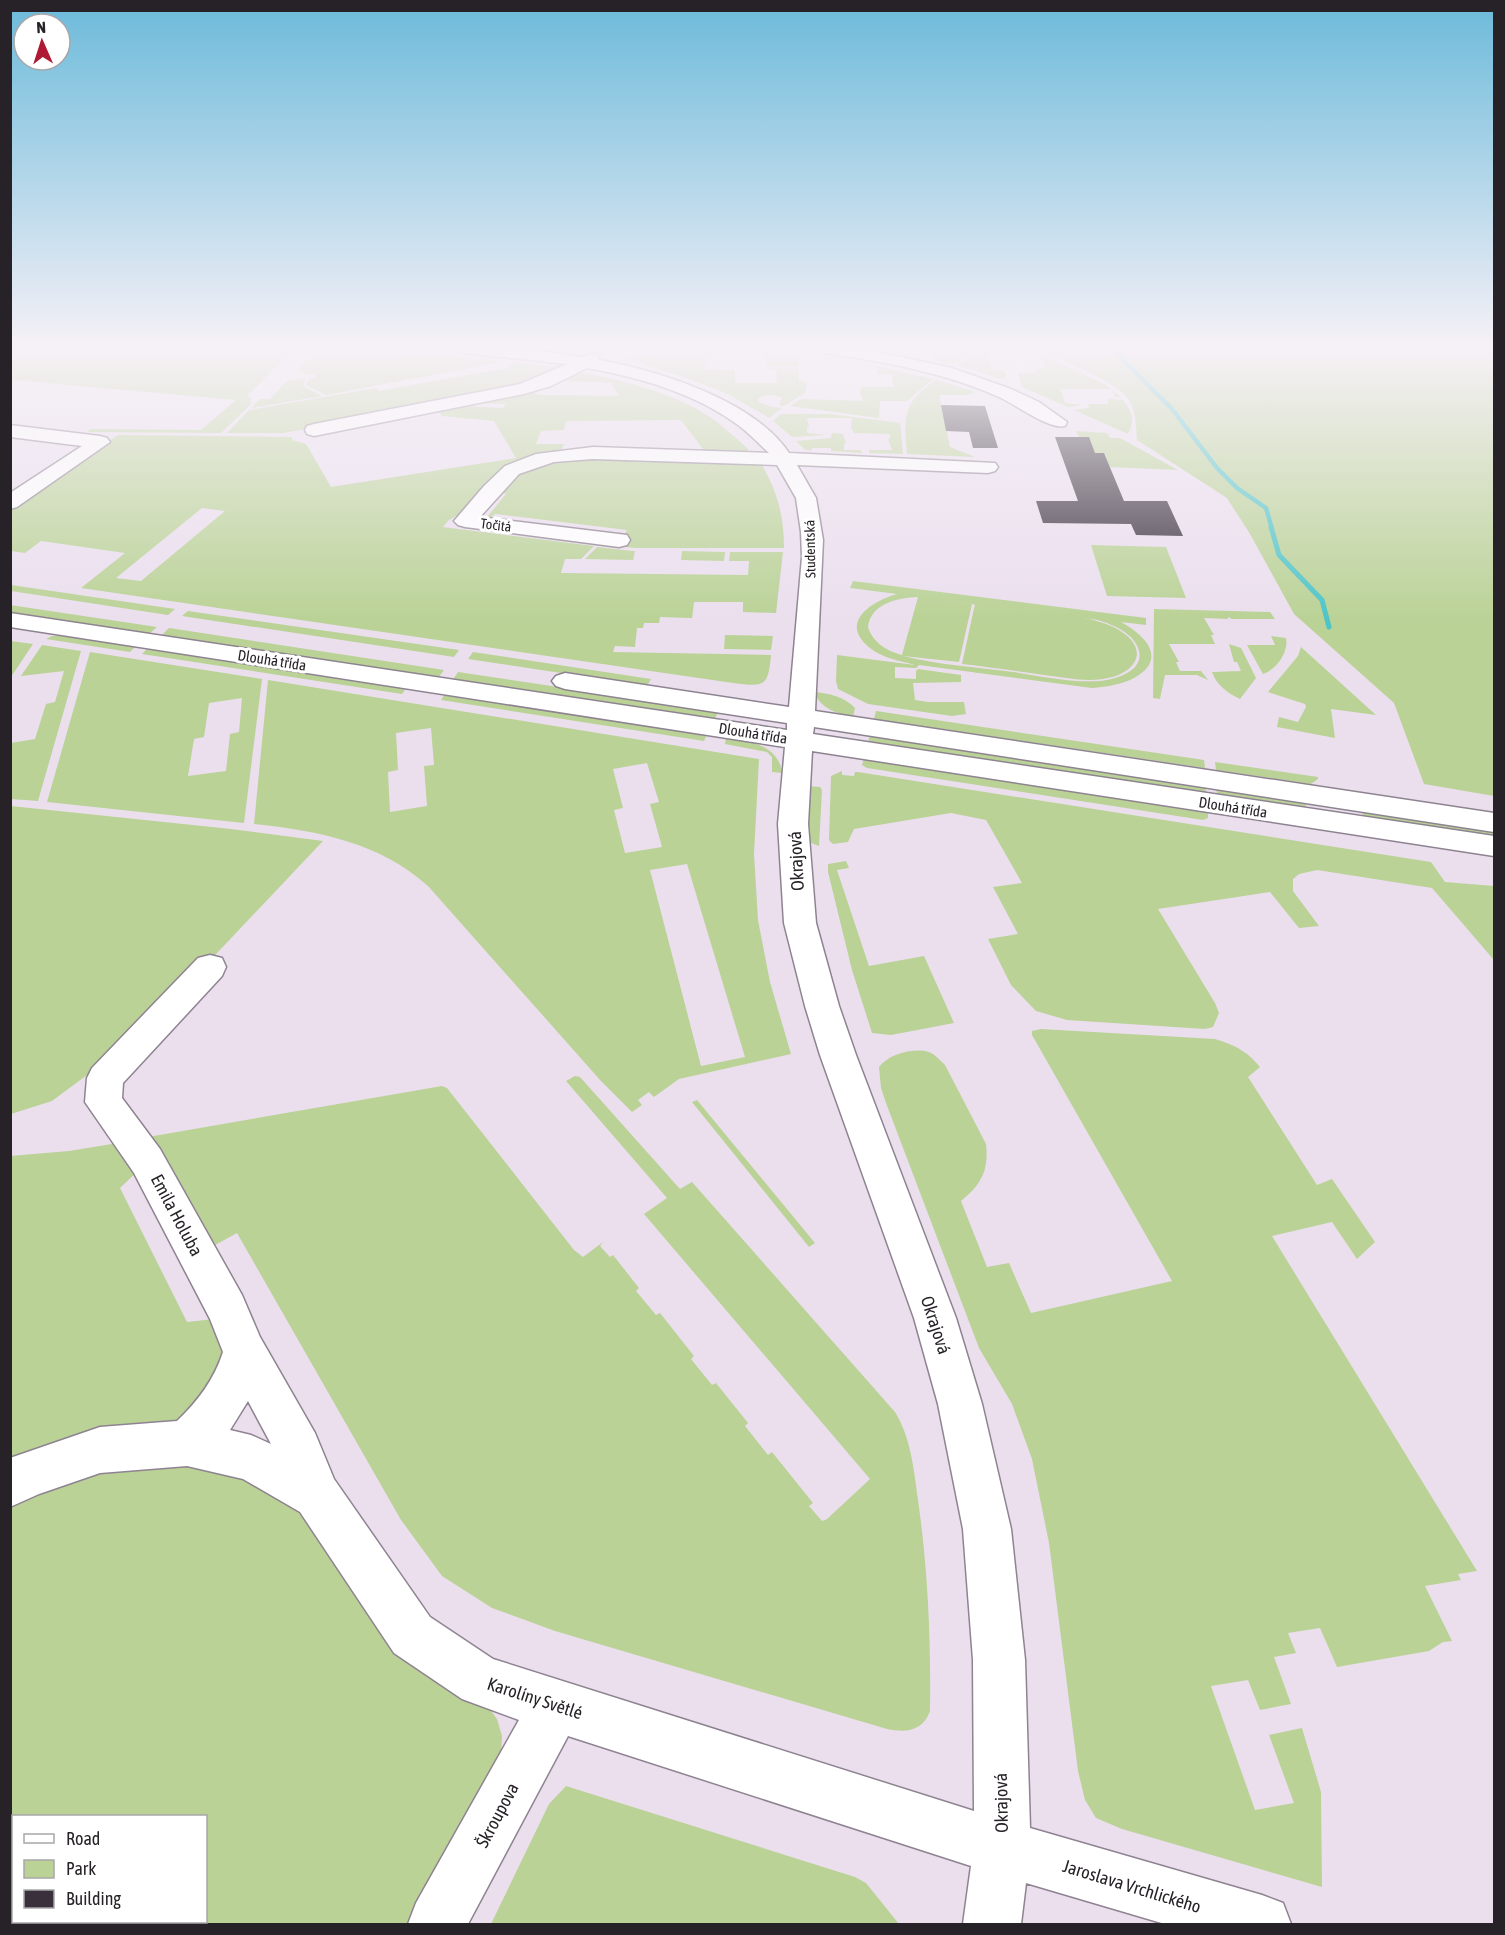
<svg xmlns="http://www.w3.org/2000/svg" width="1505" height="1935" viewBox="0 0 1505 1935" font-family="'Asap Condensed',sans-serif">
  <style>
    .green { fill: #bad296; fill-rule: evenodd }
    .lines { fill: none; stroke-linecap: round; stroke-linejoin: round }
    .stream-far1 { stroke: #4fc4c6; stroke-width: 4.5 }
    .stream { stroke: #4fc4c6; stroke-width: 5 }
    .building { fill: #39303c }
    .minor-casing { stroke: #8e8391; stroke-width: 3 }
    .minor { fill: #fff; fill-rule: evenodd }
    .labels { text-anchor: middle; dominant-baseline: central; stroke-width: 6; stroke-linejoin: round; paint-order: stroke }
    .far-street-label { font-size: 14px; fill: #262227; stroke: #fff }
    .street-label { font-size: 15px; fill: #262227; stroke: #fff }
    .near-street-label { font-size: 18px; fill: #262227; stroke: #fff }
  </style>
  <rect width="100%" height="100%" fill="#ebdfee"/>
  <g class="green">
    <polygon points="11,348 259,350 295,348 247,396 252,399 249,402 252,403 221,433 87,432 90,429 201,430 236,400 14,380 11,382"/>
    <polygon points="310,348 506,361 326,395 306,385 309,379 316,378 314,374 307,375 297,370 317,350"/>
    <polygon points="952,348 981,348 953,364 934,360 933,350 953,350"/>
    <polygon points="988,348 1024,348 1036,352 1104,384 1121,397 1105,397 1115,397 1112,389 1060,389 1065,403 1083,405 1068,407 1022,387 1018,373 1037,373 1036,369 1045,368 1040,356 987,353 992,370 1004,370 1007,377 1001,379 957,365"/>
    <path d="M1031,348H1494V796L1424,784L1394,703L1294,614L1250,534L1227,498L1137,440C1136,426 1136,412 1129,400C1119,382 1052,355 1031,348Z"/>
    <path d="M685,349L728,350L727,355L724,356H705V365L703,369L735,370V383H777L776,374L778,370L764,368L799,369V381L807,382L805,393L784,406L779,405L782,398C775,394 765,394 758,399L759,402L772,407L782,408L769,418L728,394L681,376L626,359L655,352Z"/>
    <polygon points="764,351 808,354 808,356 799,357 799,367 766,367"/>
    <polygon points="517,362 561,368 537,381 313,428 282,433 227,433 249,410 376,388 379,391 508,368 507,366"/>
    <polygon points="877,366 933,379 907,401 880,401 879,418 790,406 801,399 863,401 860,392 862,387 895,387 892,383 893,374 878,374"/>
    <path d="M581,372C626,381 678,394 716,421C727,430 738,440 748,449L746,454L706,453L681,420L566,421L564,430L541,431L536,444H564L561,451L495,476L460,514L449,520L443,527L594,546L581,559H565L561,573L748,575L749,561H729L730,552H783L776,613L743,612V602H694L692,618L660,617L659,623H644L643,628H637L635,647L615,646L613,652L771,655C768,687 765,687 733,683L81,588L125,553L41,541L25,553L11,551V507L118,435L291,437L293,440L306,444L331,487L516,458L494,421L442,416L438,410L461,406L503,408L506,404L476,403L532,392L539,395L619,396L611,383L564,381ZM202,508L225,511L141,581L116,578Z"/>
    <polygon points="305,378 303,386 322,396 251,408 260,399 270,399 287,381"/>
    <path d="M936,380L975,392L968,395H939L950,447L975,457L907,454C904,415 902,404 936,380Z"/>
    <path d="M1107,399L1123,400C1133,412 1135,420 1128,434L1074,410L1089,408L1088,404H1109Z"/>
    <polygon points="781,414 829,414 900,423 903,454 869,453 869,450 892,450 888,439 890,439 890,434 854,433 851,428 852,418 807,418 809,428 807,428 807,433 826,435 792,437 773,421"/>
    <polygon points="1076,431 1107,433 1110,438 1120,438 1178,470 1110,467 1104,453 1088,453"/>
    <polygon points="832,433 843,434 846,444 844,444 844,450 860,450 863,453 831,451 831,448 812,448 811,451 804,449 796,441 831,438"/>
    <path d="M576,459L760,462C777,490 784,515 784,548H635L617,546L627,530L495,514L490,519L484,521L475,514L477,513L487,517L506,494L497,490C522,467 543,463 576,459Z"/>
    <polygon points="1091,545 1166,547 1186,598 1107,596"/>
    <polygon points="597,547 633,551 635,551 633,560 585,559"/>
    <polygon points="682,551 725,552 724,561 681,560"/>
    <path d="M853,581L1146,618V625L1121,622C1181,656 1142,686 1092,688L919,665L916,668L895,667V678L916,679V671L918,669L961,675V682L913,683L915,700L928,702H964L966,714L952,716L868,704L838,689L836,681L837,655L915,665C901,661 887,659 874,651C836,625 869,602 897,594L850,588ZM918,597L902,655C887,651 873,643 868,627C871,603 898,598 918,597ZM924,598L1098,620C1113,625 1132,632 1138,648C1147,670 1116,680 1099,681C1071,683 1041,676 1013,672C976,667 938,665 903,656L959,662L972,604Z"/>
    <polygon points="11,585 175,609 168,615 11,591"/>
    <path d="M975,604C1012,609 1089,612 1119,630C1152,650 1135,675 1103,679C1083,682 1063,677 1044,675C1017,671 989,667 962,664Z"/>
    <polygon points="10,605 157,627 149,634 11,614"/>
    <polygon points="1154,609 1270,612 1275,619 1232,619 1228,617 1228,619 1204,618 1214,635 1211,635 1215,644 1169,644 1179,662 1176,662 1180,671 1201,671 1208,680 1197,675 1165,675 1160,699 1153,698"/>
    <polygon points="188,611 459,650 454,657 182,616"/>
    <polygon points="169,628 444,670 438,678 161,636"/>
    <polygon points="725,635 773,636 771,650 724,649"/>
    <polygon points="52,636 61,636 136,646 130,652 46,639"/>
    <path d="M1271,636L1286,638C1289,652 1276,670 1263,674L1247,645H1275Z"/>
    <polygon points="11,641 33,644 11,677 10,641"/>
    <path d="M1229,644L1241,648L1256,678L1240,699C1227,693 1216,684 1212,672L1241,671L1237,662H1234Z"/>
    <polygon points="42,645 81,651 38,801 11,799 11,743 35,739 46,704 55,702 64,671 21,676"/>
    <polygon points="1301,647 1376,715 1331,709 1335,738 1277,727 1279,717 1298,722 1306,707 1305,704 1268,692 1298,656"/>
    <polygon points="148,648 406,688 402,694 142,654"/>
    <path d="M90,652L262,679L244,823L47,802ZM242,698L239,732L230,734L226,771L188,776L194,739L204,737L209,703Z"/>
    <polygon points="473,652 651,679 647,686 468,659"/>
    <polygon points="458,672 719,711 714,720 452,681"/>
    <path d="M268,680L759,759L754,854L758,920L770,982L791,1054L679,1079L654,1097L649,1092L638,1100L642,1105L632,1112L601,1081L428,886C379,842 318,831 254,824ZM431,728L434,765L424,766L427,806L390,812L388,772L398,770L396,733ZM647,763L659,802L650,804L662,847L625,853L614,810L623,808L613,769ZM687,864L745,1057L701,1066L650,870Z"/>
    <path d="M814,692C828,693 845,697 855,708L853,717C837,714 820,708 814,692Z"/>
    <polygon points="445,694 707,734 704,741 441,700"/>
    <polygon points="876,711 1204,760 1205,768 874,719"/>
    <polygon points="870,734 1206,784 1206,795 868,743"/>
    <path d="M726,737C749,741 779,745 782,773L772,772V757L767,752L725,744Z"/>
    <polygon points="864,758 1208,811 1208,818 1203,820 867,768 862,765"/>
    <polygon points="1215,762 1318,777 1318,779 1311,784 1216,770"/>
    <polygon points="842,771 842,775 854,776 855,772 858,772 1431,862 1445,882 1494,886 1494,960 1432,888 1317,870 1299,874 1293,879 1293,891 1319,926 1299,928 1270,892 1158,909 1215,1003 1219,1013 1213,1027 1205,1029 1067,1020 1036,1011 1011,985 988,939 1018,934 993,887 1022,883 986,820 951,813 854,829 848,842 833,844 829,840 831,776"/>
    <polygon points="1216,785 1303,800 1306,805 1304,808 1217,796"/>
    <polygon points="807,786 820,787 822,790 819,846 809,842"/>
    <polygon points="11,806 231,829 323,841 114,1062 95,1069 52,1101 11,1114"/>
    <polygon points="1362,811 1427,817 1494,828 1494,840 1370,820 1363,817"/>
    <polygon points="846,861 849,868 837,870 869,966 924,956 954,1023 891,1035 872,1033 852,970 828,872 828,864"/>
    <path d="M1041,1029L1215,1039C1235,1045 1247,1051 1260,1067L1248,1077L1317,1185L1332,1179L1375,1242L1357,1259L1332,1222L1272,1236L1477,1571L1458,1574L1461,1580L1425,1586L1452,1641L1443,1642L1429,1651L1337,1667L1320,1628L1288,1633L1296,1653L1274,1657L1291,1704L1260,1710L1248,1680L1211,1686L1255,1810L1294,1803L1269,1735L1302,1728L1321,1792L1322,1887L1122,1829L1096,1818L1085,1800L1078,1771L1049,1543L1032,1459L1012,1404L979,1348L886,1103L881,1088L879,1067C888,1055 909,1049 925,1051C933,1052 939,1059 945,1065L986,1144C989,1171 981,1185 961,1201L987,1267L1009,1263L1031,1313L1172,1281L1032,1035V1031Z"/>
    <path d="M575,1076L580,1077L680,1189L692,1182L895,1412C911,1438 914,1470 918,1500C928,1570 931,1640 930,1711C923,1731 906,1733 887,1729L555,1631L492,1608L442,1576L401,1520L237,1233L208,1249L148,1137L442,1086L447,1088L574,1250L583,1257L603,1242L600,1246L610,1257L613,1255L639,1288L636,1291L656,1315L660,1313L694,1356L691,1359L712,1385L716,1383L748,1423L745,1426L768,1455L772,1452L813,1503L809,1506L822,1521L827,1519L870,1479L644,1214L667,1198L566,1081Z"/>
    <polygon points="697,1100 815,1243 809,1247 692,1102"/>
    <polygon points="124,1142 144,1165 120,1188 187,1322 223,1318 228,1367 189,1419 11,1467 10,1156 69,1151"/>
    <path d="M210,1463L284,1499L306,1520L358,1601L401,1653L487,1705L497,1719L502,1736L501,1756L471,1828L423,1924H11V1498L91,1468ZM14,1816H206V1922H14Z"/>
    <polygon points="566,1786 855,1877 866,1883 899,1924 491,1924 549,1804"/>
  </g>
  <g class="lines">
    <polyline class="stream-far1" points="1111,348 1172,409 1217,468 1237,488 1266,508 1272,529"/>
    <polyline class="stream" points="1271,527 1279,555 1322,600 1329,627"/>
  </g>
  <g class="building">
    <polygon points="941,405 985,406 998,448 973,448 969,432 946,431"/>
    <polygon points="1055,437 1089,437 1095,453 1104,453 1124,501 1167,501 1183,536 1136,535 1131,524 1043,523 1036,501 1078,501"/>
  </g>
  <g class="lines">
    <defs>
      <g id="minor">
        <path d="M457,348H523L582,357L591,354L597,355L599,360C658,370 755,401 789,453L995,463L998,467L995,471L988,473L797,465L816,498L823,540L815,711L1494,813V832L814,727L813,734L1494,836V856L812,751L808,824L816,923L839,1006L856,1055L956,1318L982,1404L1011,1529L1025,1660L1030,1828L1262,1895L1283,1903L1291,1924H1165L1026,1883L1021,1924H963L971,1866L568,1736L468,1924H408L416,1903L519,1720L462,1699L394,1653L300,1512L243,1479L187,1466L100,1473L39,1494L10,1507V1458L100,1427L177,1421C198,1401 214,1380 223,1352L210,1319L134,1173L85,1102L87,1078L92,1068L198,958L210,955L222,958L226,967L222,976L123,1083L122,1098L160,1149L242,1295L260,1337L315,1433L334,1479L430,1617L493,1659L974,1811L973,1660L963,1529L938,1404L914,1318L820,1055L805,1006L784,923L778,824L785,747L10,627V613L787,730V723L565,689L556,686L552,681L556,676L565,673L789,707L802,557L801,532L796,498L777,465L593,459L554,462L519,474L480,517L627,535L630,540L627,545L619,547L465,527L458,525L454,521L484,486L505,466L536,454L593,447L769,453C759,444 749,433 738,425C695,393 638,377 587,368L551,386L524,394L314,436L307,434L305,430L307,426L314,424L520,384L567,364L465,353ZM248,1401L271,1444L251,1435L230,1430Z"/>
        <path d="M817,348H860L952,368L1011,389L1039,402L1067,422L1065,426C1049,430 1015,404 999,397C944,372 884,362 825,353Z"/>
        <polygon points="10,425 100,436 107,438 110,442 17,507 10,509 10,493 82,446 10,437"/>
      </g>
    </defs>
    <use href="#minor" class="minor-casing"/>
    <use href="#minor" class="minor"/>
  </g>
  <linearGradient id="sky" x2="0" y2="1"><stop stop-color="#6bbada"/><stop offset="0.56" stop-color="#f6f1f7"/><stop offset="1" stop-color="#f6f1f7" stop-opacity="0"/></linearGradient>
  <rect width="1505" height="619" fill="url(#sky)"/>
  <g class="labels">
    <g class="far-street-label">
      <text transform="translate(496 525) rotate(7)">Točitá</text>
      <text transform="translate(810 549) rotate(-91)">Studentská</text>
    </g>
    <g class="street-label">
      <text transform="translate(272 660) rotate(9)">Dlouhá třída</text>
      <text transform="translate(753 733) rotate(9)">Dlouhá třída</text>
      <text transform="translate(1233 807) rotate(9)">Dlouhá třída</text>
    </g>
    <g class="near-street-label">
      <text transform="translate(796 861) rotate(-93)">Okrajová</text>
      <text transform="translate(177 1215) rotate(62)">Emila Holuba</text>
      <text transform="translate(936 1325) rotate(72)">Okrajová</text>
      <text transform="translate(535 1698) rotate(18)">Karolíny Světlé</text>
      <text transform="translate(1001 1803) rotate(-91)">Okrajová</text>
      <text transform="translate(497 1815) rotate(-62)">Škroupova</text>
      <text transform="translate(1132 1886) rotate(17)">Jaroslava Vrchlického</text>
    </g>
  </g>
  <rect width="1505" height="1935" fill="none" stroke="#262227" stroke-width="24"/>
  <rect x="12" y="1815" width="195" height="108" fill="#ffffff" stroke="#a8a7a9" stroke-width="1.5"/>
  <rect x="24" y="1834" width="30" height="9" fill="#ffffff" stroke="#a8a7a9" stroke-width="1.5"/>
  <text x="66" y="1845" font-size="18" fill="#262227">Road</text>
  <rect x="24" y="1860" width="30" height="18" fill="#bad296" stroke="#a8a7a9" stroke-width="1.5"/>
  <text x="66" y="1875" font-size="18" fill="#262227">Park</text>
  <rect x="24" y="1890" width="30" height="18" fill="#39303c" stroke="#a8a7a9" stroke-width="1.5"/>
  <text x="66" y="1905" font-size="18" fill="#262227">Building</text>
  <g transform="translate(42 42) rotate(357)"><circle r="28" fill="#ffffff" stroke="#a8a7a9" stroke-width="1.5"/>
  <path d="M0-4.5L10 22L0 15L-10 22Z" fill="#ae1a34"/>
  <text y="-9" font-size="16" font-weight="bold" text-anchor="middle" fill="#262227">N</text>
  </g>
</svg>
